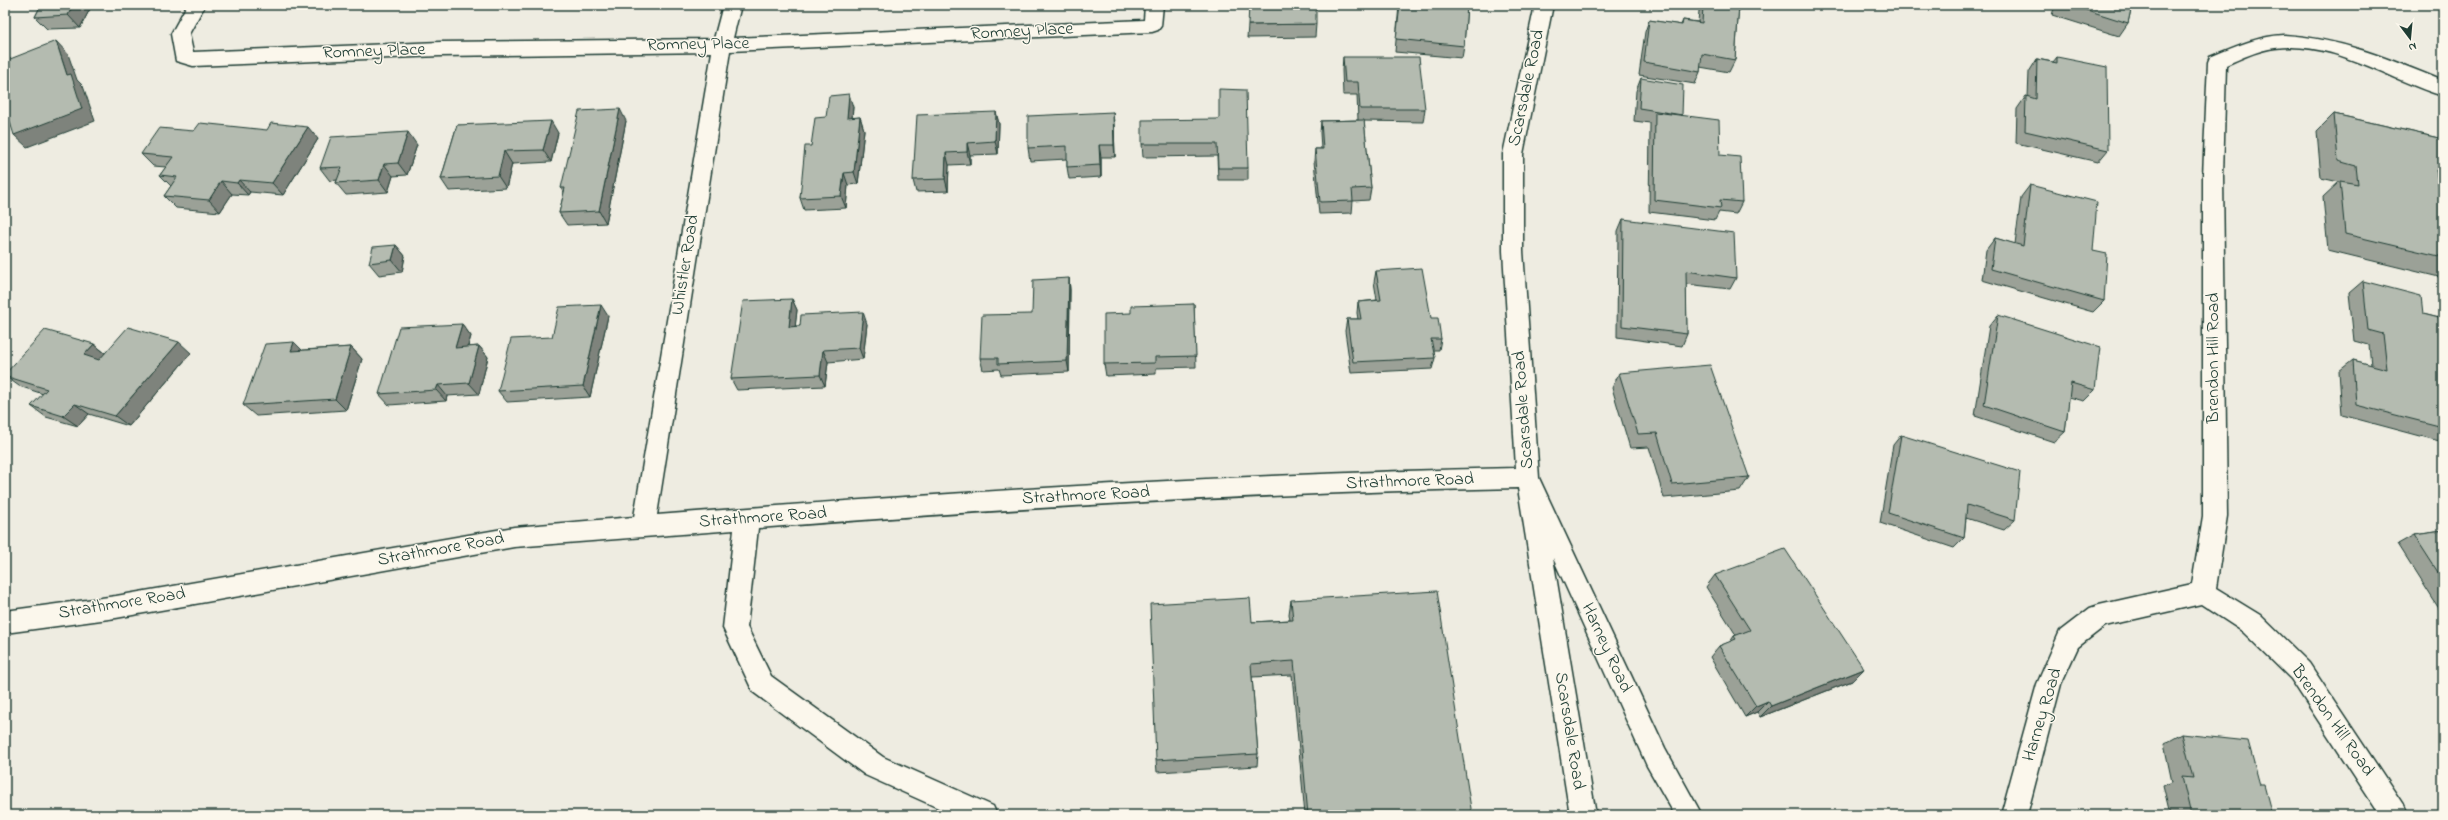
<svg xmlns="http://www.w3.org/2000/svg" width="2448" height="820" viewBox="0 0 2448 820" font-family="'Indie Flower',sans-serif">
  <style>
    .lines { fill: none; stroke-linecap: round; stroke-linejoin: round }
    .minor-casing { stroke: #1f3d34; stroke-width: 3 }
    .minor { fill: #fbf7ec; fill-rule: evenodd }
    .wall { fill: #9ba197; stroke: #1f3d34 }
    .shaded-wall { fill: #7e837b; stroke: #1f3d34 }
    .building { fill: #b4bbb0; stroke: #1f3d34 }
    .labels { text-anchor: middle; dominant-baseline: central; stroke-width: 3; stroke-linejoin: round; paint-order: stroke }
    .street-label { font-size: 18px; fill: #1f3d34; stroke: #fbf7ec }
  </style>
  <rect width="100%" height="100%" fill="#eeece1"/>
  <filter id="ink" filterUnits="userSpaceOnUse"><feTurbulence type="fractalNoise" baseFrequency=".025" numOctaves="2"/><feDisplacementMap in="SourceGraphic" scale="8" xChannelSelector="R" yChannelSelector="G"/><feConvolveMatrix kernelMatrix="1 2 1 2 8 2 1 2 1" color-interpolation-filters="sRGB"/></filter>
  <g filter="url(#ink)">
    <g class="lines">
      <defs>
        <g id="minor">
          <path d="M187,5H205L189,34L193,52L440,42L714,39L723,5H741L733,38L1144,20L1145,5H1163L1161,26L1158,30L1152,32L730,51L657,515C943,493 1229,474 1516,468L1503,251V154L1535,5H1553L1523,154V251L1539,478L1665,748L1702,815H1675L1647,766L1553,558L1596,815H1570L1518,488C1265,493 1011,508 758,528L747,627L771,676L883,757L993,806L997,815H954L865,775L753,692L723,628L734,530L514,547L116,618L5,633V611L116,596L514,527L634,517L712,52L440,56L193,66L176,61L171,34Z"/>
          <path d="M2284,35C2340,38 2392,60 2443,81V96C2389,80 2334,40 2275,48C2258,50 2242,58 2226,65L2223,176L2227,516L2216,588L2260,615L2309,663L2404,806L2408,815H2380L2291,679L2242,631L2201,604L2105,626L2078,647L2061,684L2027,815H2001L2037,684L2060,631L2090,608L2099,605L2192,584L2203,516V176L2208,62L2210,57C2234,47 2258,36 2284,35Z"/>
        </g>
      </defs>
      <use href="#minor" class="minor-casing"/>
      <use href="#minor" class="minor"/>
    </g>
    <g class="wall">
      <polygon points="41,5 92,5 80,28 47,29 35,17"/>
      <polygon points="1399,5 1467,5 1464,46 1462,58 1395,52"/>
      <polygon points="1701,5 1739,5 1735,60 1729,72 1700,67 1700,72 1695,84 1639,75 1645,32 1649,20 1681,25 1683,20 1698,22 1699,11"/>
      <polygon points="2055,5 2132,5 2128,23 2119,36 2052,15"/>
      <polygon points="1316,24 1315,37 1247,38 1248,25"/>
      <polygon points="1343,57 1425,109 1423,122 1364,121 1371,188 1369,200 1353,201 1352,213 1319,214 1314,161 1315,149 1321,149 1320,133 1321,121 1358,120 1357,95 1343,95 1342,70"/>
      <polygon points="2057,57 2108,150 2098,162 2016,143 2017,109 2026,96 2028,97 2029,72 2037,59 2053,62"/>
      <polygon points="1641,78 1682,115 1681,116 1720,155 1742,202 1736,214 1719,212 1715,220 1649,212 1650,125 1650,123 1634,121 1636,91"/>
      <polygon points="853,107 852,118 860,117 864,130 858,184 848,185 846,208 804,210 800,198 811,146 826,117"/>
      <polygon points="996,112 999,124 998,154 970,155 970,164 949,165 948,191 916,192 913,180"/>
      <polygon points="1113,112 1114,125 1115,157 1101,157 1101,177 1069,179 1067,167 1067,159 1030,161 1028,148"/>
      <polygon points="2334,114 2443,139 2443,192 2440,192 2443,212 2443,278 2328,250 2323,197 2339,182 2321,178 2317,131"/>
      <polygon points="1219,119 1248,168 1248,180 1218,180 1217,156 1143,157 1142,144"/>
      <polygon points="626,121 606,223 567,225 559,213 564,192 561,188"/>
      <polygon points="457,125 558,133 551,162 512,164 506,188 449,191 441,179"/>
      <polygon points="318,139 283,195 250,192 248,195 232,194 220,212 176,208 164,196 171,186 160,175 166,167 153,166 141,154"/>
      <polygon points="417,145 407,175 393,176 388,192 346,195 336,183 337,180 330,181 320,168"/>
      <polygon points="2030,185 2093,251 2104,301 2093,312 1982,280 1986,250 1995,238 2015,244 2021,197"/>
      <polygon points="1623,219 1736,278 1730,289 1686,284 1687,334 1682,346 1617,337 1618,231"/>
      <polygon points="396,245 405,256 402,272 379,275 369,263"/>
      <polygon points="1376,271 1431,318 1441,339 1439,350 1434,350 1435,358 1432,369 1351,373 1345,331 1347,319 1358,319 1357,313 1358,302 1377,300 1374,282"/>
      <polygon points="1069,278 1070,290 1069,372 1001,375 999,369 983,370 980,358 1032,314"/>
      <polygon points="2363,281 2423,314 2443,319 2443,442 2342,415 2339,371 2353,360 2371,365 2369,345 2354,341 2349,293"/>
      <polygon points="792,299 797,310 795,326 867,324 863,359 828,362 825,386 737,390 731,379"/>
      <polygon points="1194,304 1196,367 1156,368 1156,374 1106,376 1104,364 1131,313"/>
      <polygon points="1998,315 2095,390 2084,401 2069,397 2065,432 2054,442 1975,416 1989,326"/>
      <polygon points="608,316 590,397 507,402 498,391 552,337"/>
      <polygon points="462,324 471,336 468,347 479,346 488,357 479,394 447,396 446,401 389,405 379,394"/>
      <polygon points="94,344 105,353 191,353 129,426 89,414 78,426 46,417 31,406 43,394 19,386 5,376 5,374"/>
      <polygon points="351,347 362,359 346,410 256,416 243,405 303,350"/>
      <polygon points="1619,373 1749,477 1740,491 1664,498 1649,447 1630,448 1612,388"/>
      <polygon points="1901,435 2015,520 2004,530 1966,518 1964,538 1954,548 1880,523 1893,445"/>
      <polygon points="2443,531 2443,615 2398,544 2414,535"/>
      <polygon points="1715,575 1864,669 1852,681 1760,717 1757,712 1745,717 1710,657 1719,646 1730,642 1734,636 1736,635 1706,587"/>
      <polygon points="1291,600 1472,815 1305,815 1292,675 1252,677 1258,754 1257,766 1157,772 1156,760 1252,622 1290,620 1289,614"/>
      <polygon points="2182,734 2260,785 2272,815 2170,815 2163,786 2172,782 2164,744"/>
    </g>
    <g class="shaded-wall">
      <polygon points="73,5 92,5 80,28 68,15"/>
      <polygon points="56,41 68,54 77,80 83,86 95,121 27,147 14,135 67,75"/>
      <polygon points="849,94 853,107 851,130 847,118"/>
      <polygon points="620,109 626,121 606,223 599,211"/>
      <polygon points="996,112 999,124 998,154 995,141"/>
      <polygon points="1113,112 1114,125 1115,157 1114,145"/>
      <polygon points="860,117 864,130 858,184 854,172"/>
      <polygon points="551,121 558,133 551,162 543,150"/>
      <polygon points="308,127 318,139 283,195 272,183"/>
      <polygon points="408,132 417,145 407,175 398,163"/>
      <polygon points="967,143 970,155 970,164 967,152"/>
      <polygon points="1099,145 1101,157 1101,177 1100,165"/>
      <polygon points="504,151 512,164 506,188 498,176"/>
      <polygon points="946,153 949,165 948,191 945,179"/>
      <polygon points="384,164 393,176 388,192 379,180"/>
      <polygon points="844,173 848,185 846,208 841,196"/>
      <polygon points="239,180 250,192 248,195 237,183"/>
      <polygon points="221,181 232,194 220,212 209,200"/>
      <polygon points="396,245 405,256 402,272 392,260"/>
      <polygon points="1069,278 1070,290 1069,372 1067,361"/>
      <polygon points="792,299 797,310 794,338 789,327"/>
      <polygon points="601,305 608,316 590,397 583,386"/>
      <polygon points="863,312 867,324 863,359 859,348"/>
      <polygon points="462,324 471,336 464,359 455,348"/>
      <polygon points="179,342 191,353 129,426 115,416"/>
      <polygon points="294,342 305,353 291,351"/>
      <polygon points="94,344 107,355 97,367 84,355"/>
      <polygon points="479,346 488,357 479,394 469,383"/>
      <polygon points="351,347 362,359 346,410 335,399"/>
      <polygon points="823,350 828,362 825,386 820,375"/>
      <polygon points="438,385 447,396 446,401 436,390"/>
      <polygon points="75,404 89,414 78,426 63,416"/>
      <polygon points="1864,669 1852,681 1760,717 1771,706"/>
      <polygon points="1768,701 1757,712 1745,717 1756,706"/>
    </g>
    <g class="building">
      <polygon points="41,5 73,5 68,15 35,17"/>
      <polygon points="1249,5 1316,5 1316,24 1248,25"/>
      <polygon points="1400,5 1467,5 1464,46 1396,39"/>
      <polygon points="1703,5 1739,5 1735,60 1702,54 1700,72 1644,62 1649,20 1682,25 1683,20 1702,23"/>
      <polygon points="2071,5 2132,5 2128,23"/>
      <polygon points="56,41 67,75 71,74 82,109 14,135 5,106 5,61"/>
      <polygon points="1343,57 1419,57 1425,109 1360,109 1358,82 1345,82"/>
      <polygon points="2057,57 2107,67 2108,150 2025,131 2026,96 2036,99 2037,59 2057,63"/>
      <polygon points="1641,78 1683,85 1682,115 1639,108"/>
      <polygon points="1219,89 1246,90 1248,168 1218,168 1217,144 1142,144 1142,120 1219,119"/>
      <polygon points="849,94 847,118 860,117 854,172 844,173 841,196 800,198 805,146 811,146 815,118 826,117 829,96"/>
      <polygon points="620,109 599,211 559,213 565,188 561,188 579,111"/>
      <polygon points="996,112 995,141 967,143 967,152 946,153 945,179 913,180 917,115"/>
      <polygon points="1113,112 1114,145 1099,145 1100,165 1067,167 1067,146 1028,148 1028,116"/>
      <polygon points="1655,112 1719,120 1720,155 1740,157 1742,202 1720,200 1721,208 1654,200"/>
      <polygon points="2334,114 2443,139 2443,171 2436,170 2443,212 2443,257 2345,234 2340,181 2358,184 2356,166 2338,161"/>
      <polygon points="1364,120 1371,188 1352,189 1353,201 1320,202 1315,149 1323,149 1321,121"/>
      <polygon points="551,121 543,150 504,151 498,176 441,179 457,125"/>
      <polygon points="200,123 267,130 271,123 308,127 272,183 239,180 237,183 221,181 209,200 164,196 177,177 160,175 173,157 141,154 159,128 194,131"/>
      <polygon points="408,132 398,163 384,164 379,180 336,183 342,167 320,168 331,137"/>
      <polygon points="2030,185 2097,202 2093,251 2107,254 2104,301 1991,269 1995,238 2023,246"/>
      <polygon points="1623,219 1734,233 1736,278 1686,271 1687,334 1622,326"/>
      <polygon points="396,245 392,260 369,263 373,247"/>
      <polygon points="1422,268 1431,318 1438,318 1441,339 1431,339 1435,358 1353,362 1347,319 1361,319 1358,302 1381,300 1376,271"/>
      <polygon points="1069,278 1067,361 998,364 998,358 980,358 982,315 1032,314 1033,280"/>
      <polygon points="2363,281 2421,296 2423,314 2443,319 2443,427 2356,405 2353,360 2387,369 2383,334 2368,330"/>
      <polygon points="792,299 789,327 800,326 801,315 863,312 859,348 823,350 820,375 731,379 743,301"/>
      <polygon points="1194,304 1196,356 1155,357 1155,363 1104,364 1104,314 1131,313 1131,306"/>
      <polygon points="601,305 583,386 498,391 511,339 552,337 559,307"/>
      <polygon points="1998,315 2100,347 2095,390 2071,383 2065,432 1984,405"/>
      <polygon points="462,324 455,348 479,346 469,383 438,385 436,390 379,394 399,327"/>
      <polygon points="128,327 179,342 115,416 75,404 63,416 31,406 47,389 5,376 5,374 45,330 94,344 84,355 99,360"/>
      <polygon points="294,342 291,351 351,347 335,399 243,405 265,344"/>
      <polygon points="1710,365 1749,477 1672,484 1657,433 1638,434 1619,373"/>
      <polygon points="1901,435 2020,472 2015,520 1967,505 1964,538 1888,513"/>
      <polygon points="2443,531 2443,580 2414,535"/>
      <polygon points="1785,549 1864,669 1771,706 1768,701 1756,706 1719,646 1736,639 1734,636 1750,630 1715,575"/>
      <polygon points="1437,591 1472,815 1308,815 1294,661 1251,664 1258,754 1156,760 1150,604 1250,598 1252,622 1293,620 1291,600"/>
      <polygon points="2182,734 2248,741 2260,785 2264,785 2272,815 2191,815 2182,777 2193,778"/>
    </g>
  </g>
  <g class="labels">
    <g class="street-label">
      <text transform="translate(1022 32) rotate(-3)">Romney Place</text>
      <text transform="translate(698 45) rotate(-1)">Romney Place</text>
      <text transform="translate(374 52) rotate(-2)">Romney Place</text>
      <text transform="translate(1527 88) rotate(-78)">Scarsdale Road</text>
      <text transform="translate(686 265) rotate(-81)">Whistler Road</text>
      <text transform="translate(2214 358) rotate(-90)">Brendon Hill Road</text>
      <text transform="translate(1524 410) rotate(-94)">Scarsdale Road</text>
      <text transform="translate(1410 482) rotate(-2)">Strathmore Road</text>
      <text transform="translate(1086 496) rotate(-3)">Strathmore Road</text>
      <text transform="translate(763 518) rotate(-4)">Strathmore Road</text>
      <text transform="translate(441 550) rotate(-10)">Strathmore Road</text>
      <text transform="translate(122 604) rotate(-9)">Strathmore Road</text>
      <text transform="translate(1606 648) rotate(65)">Harney Road</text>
      <text transform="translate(2043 715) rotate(-73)">Harney Road</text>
      <text transform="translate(2332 721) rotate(55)">Brendon Hill Road</text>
      <text transform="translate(1569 731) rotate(81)">Scarsdale Road</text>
    </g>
  </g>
  <rect width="2448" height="820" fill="none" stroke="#fbf7ec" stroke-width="20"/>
  <rect x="10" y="10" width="2428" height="800" fill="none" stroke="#1f3d34" stroke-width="1.5" filter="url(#ink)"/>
  <g transform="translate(2410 38) rotate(164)" stroke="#fbf7ec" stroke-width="3" paint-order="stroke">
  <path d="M0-3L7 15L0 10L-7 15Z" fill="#1f3d34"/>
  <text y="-6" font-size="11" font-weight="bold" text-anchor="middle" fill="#1f3d34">N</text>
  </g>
</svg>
